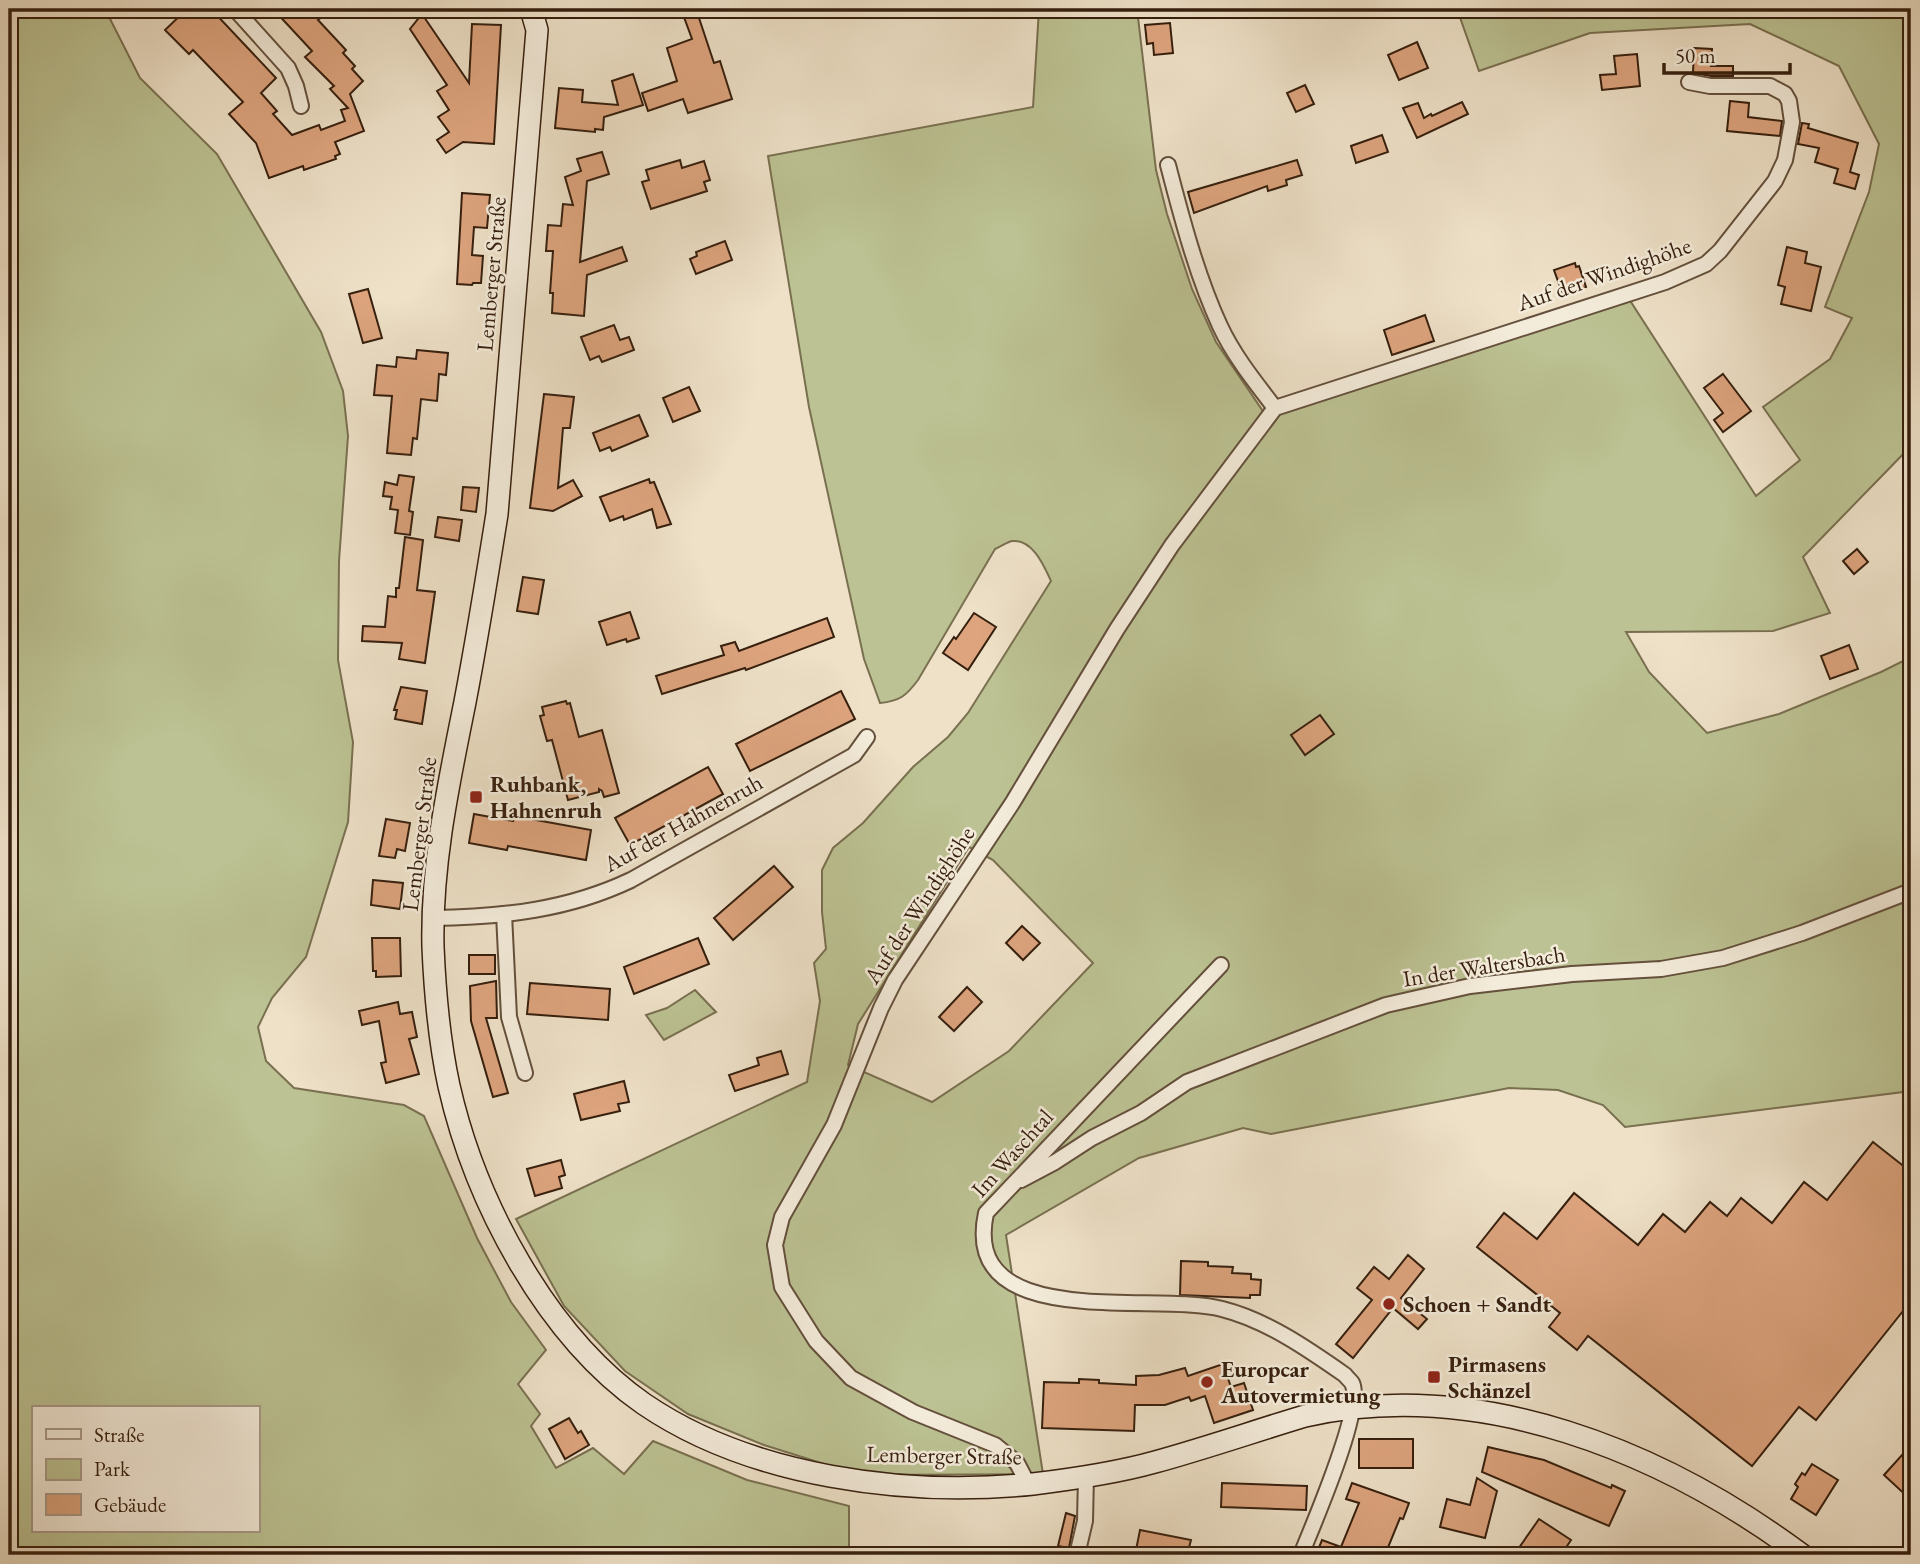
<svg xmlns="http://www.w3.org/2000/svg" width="1920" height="1564" viewBox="0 0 1920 1564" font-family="'EB Garamond',serif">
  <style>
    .green { fill: #bcc293; stroke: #797050; stroke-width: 2; fill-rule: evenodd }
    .building { fill: #dda47e; stroke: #361f0e; stroke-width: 2 }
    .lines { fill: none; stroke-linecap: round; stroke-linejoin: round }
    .minor-casing { stroke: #64503c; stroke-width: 18 }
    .secondary-casing { stroke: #361f0e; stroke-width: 24 }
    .minor { stroke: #f4ecdb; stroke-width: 14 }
    .secondary { stroke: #f4ecdb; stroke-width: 21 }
    .poi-dot { fill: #8f2418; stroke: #f4ecdb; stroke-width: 2.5 }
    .labels { text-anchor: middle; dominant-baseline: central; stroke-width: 5; stroke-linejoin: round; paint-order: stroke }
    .street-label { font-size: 23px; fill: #361f0e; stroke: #f4ecdb }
    .poi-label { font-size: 23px; font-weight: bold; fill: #361f0e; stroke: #f4ecdb; text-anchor: start }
  </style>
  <rect width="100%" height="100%" fill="#eee1c8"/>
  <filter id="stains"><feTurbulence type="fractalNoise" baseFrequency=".00286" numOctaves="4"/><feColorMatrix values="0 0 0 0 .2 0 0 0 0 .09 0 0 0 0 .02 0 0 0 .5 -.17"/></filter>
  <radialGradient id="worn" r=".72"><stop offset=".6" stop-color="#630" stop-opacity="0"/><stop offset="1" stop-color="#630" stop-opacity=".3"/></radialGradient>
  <g class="green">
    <path d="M9,9H105L140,78L217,154L321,332L343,391L348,436L339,561L338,660L353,742L348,822L306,957L272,998L258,1027L266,1061L294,1088L404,1105L424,1116L477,1238L511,1302L546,1350L518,1384L540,1414L531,1426L556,1468L593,1448L624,1474L653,1441L747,1480L849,1506V1555H9ZM257,1408V1531H33V1408Z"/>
    <path d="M1039,9H1137L1156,170L1167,214L1192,289L1216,342L1271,423L1280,412L1629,299L1756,496L1800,460L1763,407L1830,359L1852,318L1825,307L1869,192L1879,144L1839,66L1750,24L1590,33L1479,71L1457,9H1911V446L1803,557L1830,613L1773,631L1626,632L1649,672L1707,733L1779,714L1881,672L1911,657V1091L1625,1127L1603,1105L1558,1090L1509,1088L1271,1134L1243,1128L1139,1158L1006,1235L1043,1474L859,1475L764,1445L688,1414L625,1371L564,1306L516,1219L807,1082L820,1001L814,963L826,949L822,912V870L833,848L863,823L913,767L948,737L968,713L1051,581C1044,566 1033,539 1012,541C1007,542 1000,547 995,549L918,680C906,696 900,701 880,703L864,659L809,407L768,156L1033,107ZM969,847L993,860L1093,963L1009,1051L932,1102L848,1065L858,1024Z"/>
    <polygon points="695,990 716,1012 664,1040 646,1015 667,1008"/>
  </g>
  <g class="building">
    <polygon points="187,9 211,9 276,78 261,93 277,111 273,114 292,135 319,125 321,130 345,121 341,110 348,108 330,89 334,86 305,57 312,51 273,9 331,9 318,20 346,50 343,53 355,66 352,69 363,81 350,94 364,131 335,142 340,154 335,156 336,159 304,170 303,166 269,178 256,143 229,114 243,102 193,50 189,54 165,30"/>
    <polygon points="681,9 696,9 714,63 720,61 732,99 688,113 683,99 648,111 642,93 677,81 667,48 692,39"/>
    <polygon points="422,14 469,83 472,24 501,25 494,144 463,142 446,153 437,140 449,132 438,117 449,110 437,91 447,85 410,29"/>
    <polygon points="1170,23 1173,53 1154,55 1153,43 1147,44 1145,25"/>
    <polygon points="1417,42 1428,68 1399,80 1388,55"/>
    <polygon points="1694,48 1712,49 1711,66 1733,66 1733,76 1711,76 1693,73"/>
    <polygon points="1637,54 1640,86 1602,90 1600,75 1616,74 1614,56"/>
    <polygon points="633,74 643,105 604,117 603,130 595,129 595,132 555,128 559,88 583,90 582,102 618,105 612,81"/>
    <polygon points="1305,85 1314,104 1296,112 1287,93"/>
    <polygon points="1730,101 1749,103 1748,117 1782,121 1780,136 1727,131"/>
    <polygon points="1462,102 1468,114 1417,138 1403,108 1418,103 1424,118 1431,114 1432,116"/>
    <polygon points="1802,123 1809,124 1808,128 1858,143 1850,172 1859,175 1855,189 1834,183 1838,169 1815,162 1819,148 1798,144"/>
    <polygon points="1382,135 1388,152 1356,163 1351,146"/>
    <polygon points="602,152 609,174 587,181 580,262 622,247 627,261 587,275 584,316 552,313 553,293 550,293 553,251 546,251 548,225 561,226 563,204 573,205 565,177 581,171 577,159"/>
    <polygon points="680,160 682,168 704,161 710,180 704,182 707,191 651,209 642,182 649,180 646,170"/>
    <polygon points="1297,160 1302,175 1286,180 1287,185 1268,191 1267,186 1194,213 1188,192"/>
    <polygon points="462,193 490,195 487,228 474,227 472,255 483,256 481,283 473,283 472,285 457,284"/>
    <polygon points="725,241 732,260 696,274 690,259 697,256 696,252"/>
    <polygon points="1787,247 1807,252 1805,263 1821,267 1811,311 1781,304 1785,287 1778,285"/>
    <polygon points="1575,263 1576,267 1579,266 1586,287 1563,295 1554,270"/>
    <polygon points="368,289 382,338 363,343 349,294"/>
    <polygon points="1425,315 1434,341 1392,355 1384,330"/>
    <polygon points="614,325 620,340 629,337 634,350 602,362 599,356 590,360 581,337"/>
    <polygon points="417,350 448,353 446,375 439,374 437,401 421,399 417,439 413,438 411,455 387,453 392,396 374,395 377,365 396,367 397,357 416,359"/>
    <polygon points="1723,374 1751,411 1723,432 1714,420 1723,413 1704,388"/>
    <polygon points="689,387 700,411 673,422 663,398"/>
    <polygon points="544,394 574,397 570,428 563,428 558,488 573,480 582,496 553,511 530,508"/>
    <polygon points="639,415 648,436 612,451 610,447 600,451 593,433"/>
    <polygon points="399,475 414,477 409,511 413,512 410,535 395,533 398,510 390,509 392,497 383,496 385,482 397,485"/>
    <polygon points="649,479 650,483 654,482 671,524 657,528 652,509 624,520 623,516 610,521 600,497"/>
    <polygon points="463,487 479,488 476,512 461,510"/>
    <polygon points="438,517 462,520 459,541 435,537"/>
    <polygon points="405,537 423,540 417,590 435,592 425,663 399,659 402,643 362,641 363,626 385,627 388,596 396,597 396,588 399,588"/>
    <polygon points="1857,549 1868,562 1854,574 1843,561"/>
    <polygon points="523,577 544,580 538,614 517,611"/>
    <polygon points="630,612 639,638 627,642 626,639 607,645 599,622"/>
    <polygon points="974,613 996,627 968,670 943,653 954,637 956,639"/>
    <polygon points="827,618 834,637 746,670 745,668 662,694 656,676 724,655 721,646 735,642 739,651"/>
    <polygon points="1849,645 1858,669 1830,679 1821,656"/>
    <polygon points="401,687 427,691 422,724 395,719 397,710 394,710"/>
    <polygon points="841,691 855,719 750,771 736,744"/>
    <polygon points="566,701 567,704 570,703 579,737 602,730 619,793 604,797 602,791 599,789 599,792 568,800 552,740 547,741 540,716 544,715 542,707"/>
    <polygon points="1320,715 1334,734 1305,755 1291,735"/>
    <polygon points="708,767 723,794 630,845 615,818"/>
    <polygon points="474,814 513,821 514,816 591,830 586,860 508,846 507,850 469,843"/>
    <polygon points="386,819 410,823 405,851 397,849 395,858 379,856"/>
    <polygon points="774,866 793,887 733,940 714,918"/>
    <polygon points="373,880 403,883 400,909 371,905"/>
    <polygon points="1022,926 1040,943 1023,960 1006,943"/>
    <polygon points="372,938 400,938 401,976 376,977 376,971 373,971"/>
    <polygon points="698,938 709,964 634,994 624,967"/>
    <rect x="469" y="955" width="26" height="19"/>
    <polygon points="496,981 497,1018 486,1018 508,1093 493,1097 471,1021 470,986"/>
    <polygon points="530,983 610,989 608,1020 527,1014"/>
    <polygon points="967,987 982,1002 954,1031 939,1017"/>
    <polygon points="398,1002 400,1014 412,1012 417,1037 409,1039 419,1074 386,1083 381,1063 386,1062 379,1021 362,1025 359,1011"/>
    <polygon points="781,1051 788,1074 735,1091 729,1075 759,1065 757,1058"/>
    <polygon points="624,1081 629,1102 618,1104 620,1111 581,1120 574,1094"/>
    <polygon points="1873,1142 1911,1172 1911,1301 1816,1420 1799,1407 1752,1466 1588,1336 1577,1350 1549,1327 1560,1313 1477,1247 1504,1213 1537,1239 1574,1193 1638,1245 1663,1214 1685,1232 1710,1202 1727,1216 1741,1198 1772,1223 1804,1182 1827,1200"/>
    <polygon points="561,1160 565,1175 559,1177 562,1188 535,1196 527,1169"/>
    <polygon points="1408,1255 1424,1269 1401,1298 1427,1319 1418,1329 1393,1308 1353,1358 1336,1344 1372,1300 1357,1288 1374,1267 1389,1279"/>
    <polygon points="1181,1261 1208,1262 1208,1266 1233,1267 1232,1273 1251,1274 1251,1279 1261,1280 1260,1295 1250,1295 1250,1298 1180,1295"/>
    <polygon points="1223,1364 1231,1387 1244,1383 1253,1410 1214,1423 1205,1396 1191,1401 1189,1397 1165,1405 1135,1405 1134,1431 1042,1428 1044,1382 1079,1383 1079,1379 1099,1380 1099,1383 1136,1385 1136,1376 1159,1375 1185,1368 1188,1376"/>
    <polygon points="569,1418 578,1433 581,1431 589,1445 565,1459 549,1429"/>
    <rect x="1359" y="1439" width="54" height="29"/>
    <polygon points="1911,1445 1911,1500 1884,1475"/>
    <polygon points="1488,1447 1544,1460 1611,1488 1612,1485 1625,1491 1609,1526 1482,1472"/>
    <polygon points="1812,1464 1838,1480 1816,1515 1791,1499 1798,1487 1795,1484 1802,1473 1805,1475"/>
    <polygon points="1477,1478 1497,1491 1485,1538 1440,1527 1447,1499 1470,1505"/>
    <polygon points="1222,1483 1307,1486 1306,1510 1221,1507"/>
    <polygon points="1352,1483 1409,1503 1403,1519 1400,1518 1385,1555 1316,1555 1322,1540 1341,1547 1359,1503 1346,1499"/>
    <polygon points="1066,1513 1075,1516 1069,1548 1058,1546"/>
    <polygon points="1539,1519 1571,1540 1561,1555 1514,1555"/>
    <polygon points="1140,1530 1191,1540 1187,1555 1135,1555"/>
  </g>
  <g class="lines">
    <defs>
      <g id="minor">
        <polyline points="235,9 288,68 296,86 301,106"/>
        <path d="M1168,165C1182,219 1197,276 1220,326C1234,356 1255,382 1275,408"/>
        <polyline points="504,914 509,1017 525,1073"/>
        <path d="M433,918C503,917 568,910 631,880L854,755L867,737"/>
        <path d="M1221,965L986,1213C960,1334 1156,1291 1222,1309C1266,1320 1308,1349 1345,1375C1347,1378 1350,1380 1352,1383C1365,1406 1312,1527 1301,1555"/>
        <polyline points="1021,1180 1055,1162 1092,1138 1141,1113 1187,1082 1386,1005 1470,986 1572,974 1661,969 1723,958 1802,933 1911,891"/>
        <polyline points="1028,1484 1017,1463 995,1445 913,1412 851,1378 816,1341 782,1287 775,1245 782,1217 834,1125 881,1008 895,980 1013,802 1117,629 1172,545 1275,408 1665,282 1706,264 1720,251 1775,181 1785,160 1792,122 1789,101 1785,94 1770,86 1710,86 1689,82"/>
        <polyline points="1077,1555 1085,1521 1086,1476"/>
      </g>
      <path id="secondary" d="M531,9L537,30L497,514C487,577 477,639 465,702C449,782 431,864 433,947C435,994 439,1040 449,1086C475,1201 546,1336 644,1404C751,1477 906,1497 1033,1484C1074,1479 1116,1473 1155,1462C1206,1448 1255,1431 1305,1416C1480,1377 1662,1451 1802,1555"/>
    </defs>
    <use href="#minor" class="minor-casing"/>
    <use href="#secondary" class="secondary-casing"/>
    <use href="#minor" class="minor"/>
    <use href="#secondary" class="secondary"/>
  </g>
  <g class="poi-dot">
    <rect x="469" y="790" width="14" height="14" rx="3.5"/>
    <circle cx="1389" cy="1304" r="7"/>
    <rect x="1427" y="1370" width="14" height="14" rx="3.5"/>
    <circle cx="1207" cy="1382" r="7"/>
  </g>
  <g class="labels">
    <g class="street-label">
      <text transform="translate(491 274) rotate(-85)">Lemberger Straße</text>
      <text transform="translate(1604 274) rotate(-19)">Auf der Windighöhe</text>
      <text transform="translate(683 823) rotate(-29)">Auf der Hahnenruh</text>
      <text transform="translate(419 834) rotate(-83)">Lemberger Straße</text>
      <text transform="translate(919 905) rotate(-57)">Auf der Windighöhe</text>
      <text transform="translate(1484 966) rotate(-9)">In der Waltersbach</text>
      <text transform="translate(1012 1153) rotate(-48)">Im Waschtal</text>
      <text transform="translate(944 1455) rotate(1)">Lemberger Straße</text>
    </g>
    <g class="poi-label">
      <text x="490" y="784">Ruhbank,<tspan x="490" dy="26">Hahnenruh</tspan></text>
      <text x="1403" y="1304">Schoen + Sandt</text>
      <text x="1448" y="1364">Pirmasens<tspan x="1448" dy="26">Schänzel</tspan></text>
      <text x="1221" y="1369">Europcar<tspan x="1221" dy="26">Autovermietung</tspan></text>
    </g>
  </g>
  <rect width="1920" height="1564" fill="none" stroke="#eee1c8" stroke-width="35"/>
  <rect x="10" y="10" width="1899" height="1543" fill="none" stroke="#361f0e" stroke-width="3.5"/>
  <rect x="18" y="18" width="1885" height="1529" fill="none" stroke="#361f0e" stroke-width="2"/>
  <rect x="32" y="1406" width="228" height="126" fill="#f4ecdb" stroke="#a89a89" stroke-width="2"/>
  <rect x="46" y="1429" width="35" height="10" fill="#f4ecdb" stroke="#a89a89" stroke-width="2"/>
  <text x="94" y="1442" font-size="21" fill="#361f0e">Straße</text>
  <rect x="46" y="1459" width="35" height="21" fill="#bcc293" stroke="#a89a89" stroke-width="2"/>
  <text x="94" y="1476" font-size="21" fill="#361f0e">Park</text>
  <rect x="46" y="1494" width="35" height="21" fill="#dda47e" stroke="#a89a89" stroke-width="2"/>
  <text x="94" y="1512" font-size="21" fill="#361f0e">Gebäude</text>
  <path d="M1664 63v10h126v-10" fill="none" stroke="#361f0e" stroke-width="3.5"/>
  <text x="1675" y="63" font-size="21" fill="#361f0e" stroke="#f4ecdb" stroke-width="5" paint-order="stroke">50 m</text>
  <rect width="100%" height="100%" filter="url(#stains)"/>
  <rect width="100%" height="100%" fill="url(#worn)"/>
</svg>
